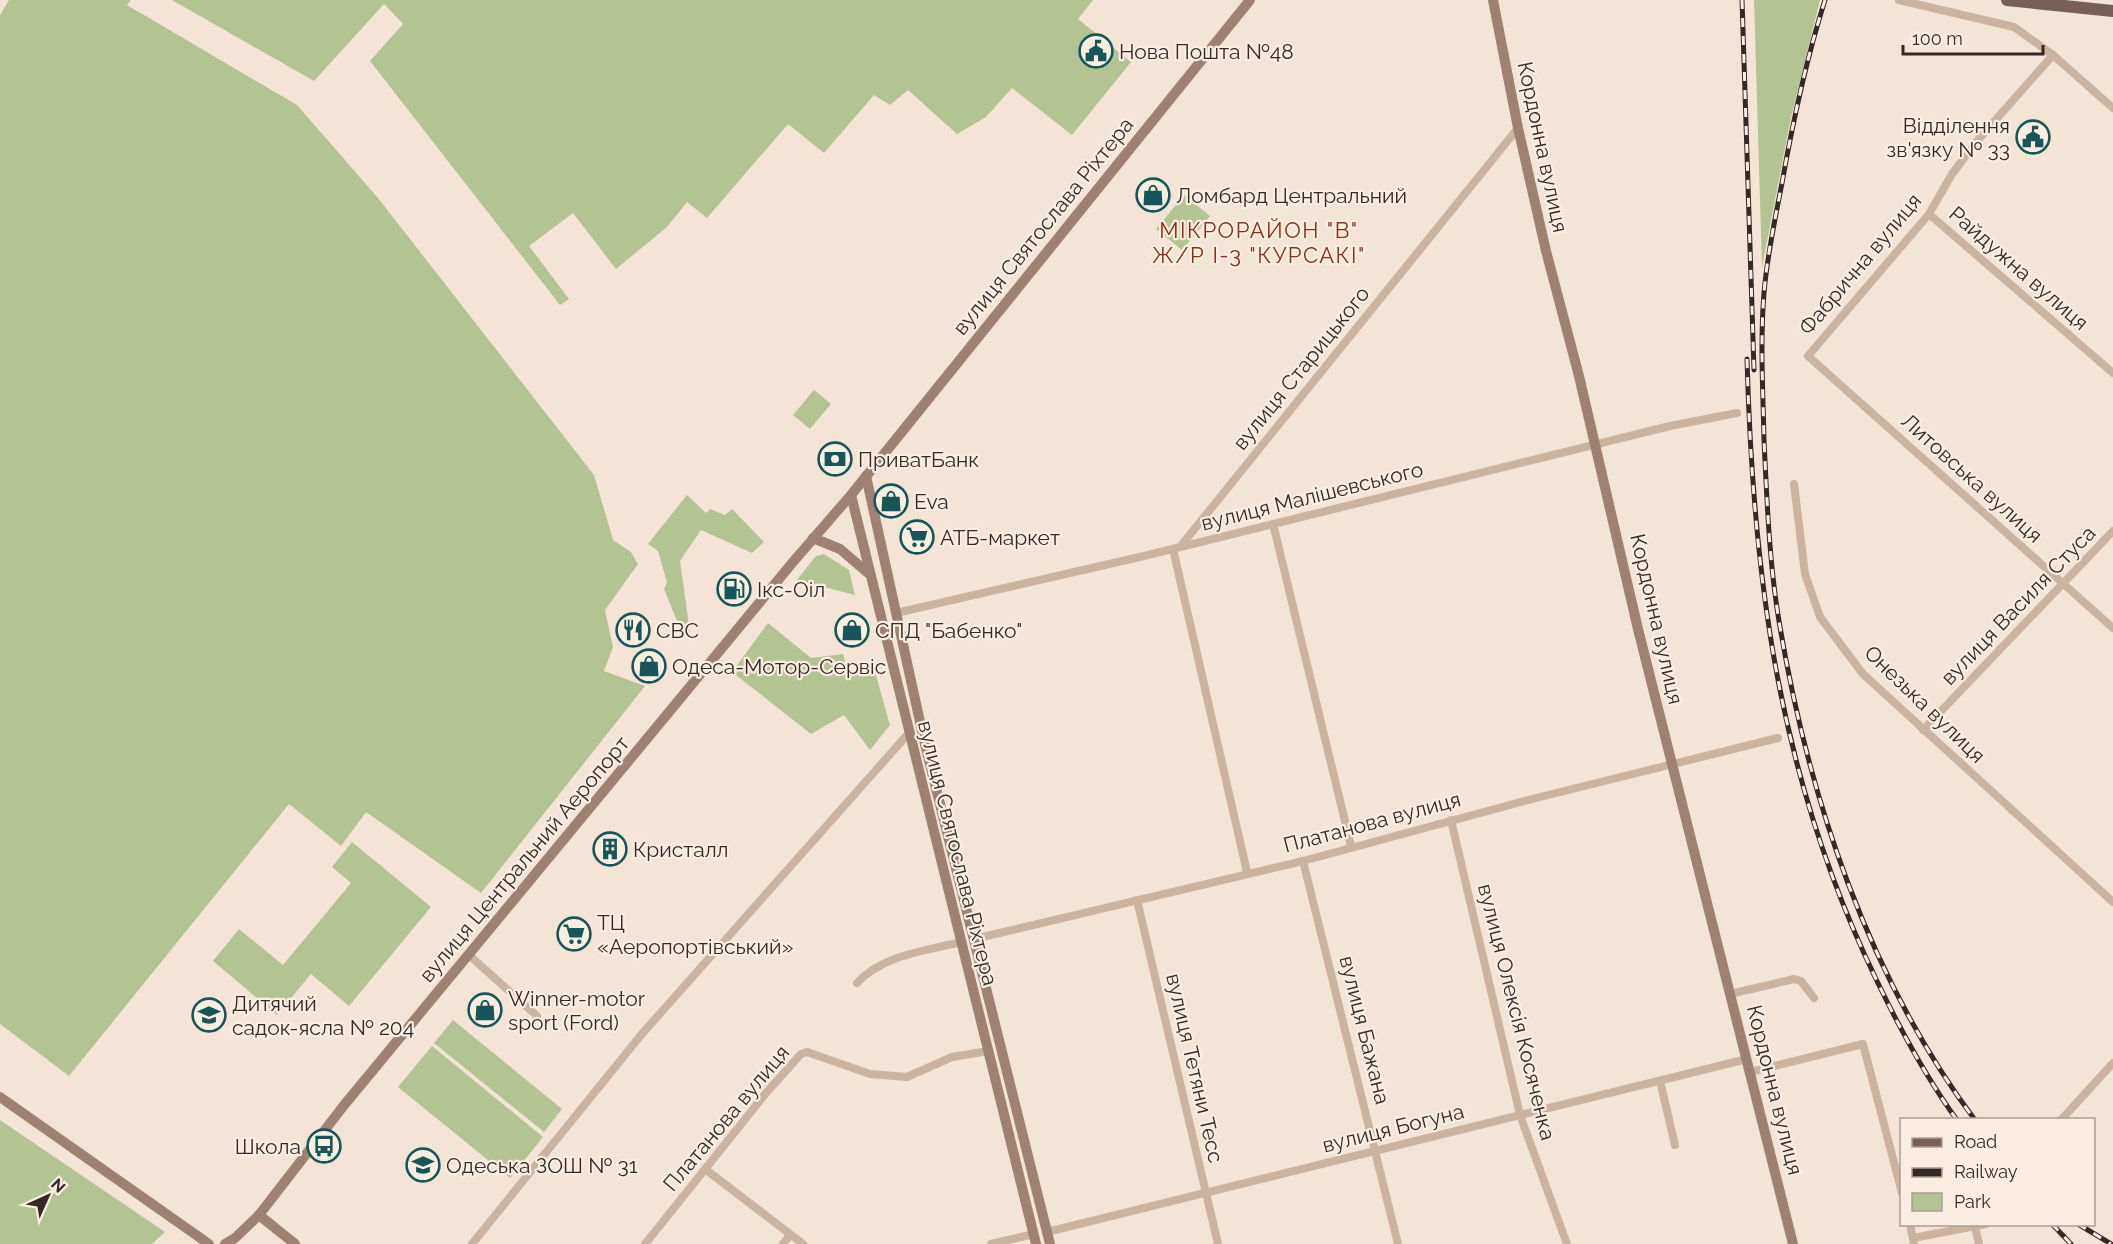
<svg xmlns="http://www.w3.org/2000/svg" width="2113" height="1244" viewBox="0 0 2113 1244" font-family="Raleway,sans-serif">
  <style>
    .green { fill: #b4c394 }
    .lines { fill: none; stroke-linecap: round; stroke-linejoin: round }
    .street { stroke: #cbb3a0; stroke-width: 8 }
    .secondary { stroke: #9f8171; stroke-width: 10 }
    .primary { stroke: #785f53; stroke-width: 12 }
    .rail-casing { stroke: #342924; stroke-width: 5 }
    .rail { stroke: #faeee1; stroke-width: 3; stroke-dasharray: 9; stroke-linecap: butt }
    .labels { text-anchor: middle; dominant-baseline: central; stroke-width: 4.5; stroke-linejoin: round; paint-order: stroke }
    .poi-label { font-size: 21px; fill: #342924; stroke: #faeee1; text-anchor: start }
    .street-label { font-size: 21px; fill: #342924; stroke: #faeee1 }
    .neighbourhood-label { font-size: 22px; letter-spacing: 1.5px; fill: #8a3016; stroke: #faeee1 }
  </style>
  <rect width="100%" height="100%" fill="#f3e4d5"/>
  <g class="green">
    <polygon points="9,0 131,0 127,5 297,105 378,198 594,475 613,540 631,552 638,564 605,610 613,647 604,671 645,686 481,893 366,812 341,846 289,804 69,1076 0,1024 0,15"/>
    <polygon points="172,0 1093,0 1078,19 1131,62 1072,135 1012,88 986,117 957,134 908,90 890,105 874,95 824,153 788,124 707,218 687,202 667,227 616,269 573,213 529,246 569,299 560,305 370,61 403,24 384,4 314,81"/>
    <polygon points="1754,0 1820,0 1790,122 1762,267"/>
    <polygon points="1184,195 1210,216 1182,250 1156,229"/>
    <polygon points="814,390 831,404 810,429 793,415"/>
    <polygon points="687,495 706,513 710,509 725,515 732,509 764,542 752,553 701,530 680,561 690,632 684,638 664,589 667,582 658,551 648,544"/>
    <polygon points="824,554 849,570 855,595 797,580 816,556"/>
    <polygon points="768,623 811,658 843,654 849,676 875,672 890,725 870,750 844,715 811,734 732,672"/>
    <polygon points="352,842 431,907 349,1006 311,974 277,1015 213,961 239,929 283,965 351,883 332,867"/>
    <polygon points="453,1020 562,1109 544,1132 434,1043"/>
    <polygon points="432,1046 543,1137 510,1178 398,1087"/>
    <polygon points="0,1120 165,1232 152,1244 0,1244"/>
  </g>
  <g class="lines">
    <g class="street">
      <polyline points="1899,0 2014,27 2053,55 2113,108"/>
      <polyline points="2053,55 1977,141 1952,174 1929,214 1808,356 2113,628"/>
      <polyline points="1929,214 2113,373"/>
      <polyline points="1794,484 1805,574 1820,617 1863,674 2113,902"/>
      <polyline points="1273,524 1351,846"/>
      <polyline points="1180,547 1518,128"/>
      <polyline points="1173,549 1247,872"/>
      <polyline points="896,613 1144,556 1670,426 1737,413"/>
      <polyline points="1923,730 2113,531"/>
      <polyline points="1451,820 1520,1115 1567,1244"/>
      <polyline points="1303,861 1398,1244"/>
      <polyline points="1137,900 1218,1244"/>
      <polyline points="974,939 1303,861 1532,799 1778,738"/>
      <polyline points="469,955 537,1016"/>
      <path d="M857,983C883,955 925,951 961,942"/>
      <polyline points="1730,994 1794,979 1801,981 1814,998"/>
      <polyline points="1750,1072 1863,1044 1902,1193"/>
      <polyline points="1660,1081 1675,1145"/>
      <polyline points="2061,1120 2113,1063"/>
      <polyline points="705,1169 803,1244"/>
      <polyline points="1910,1224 1914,1244"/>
      <polyline points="1975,1227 1979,1244"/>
      <polyline points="1047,1232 1747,1059"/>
      <polyline points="1913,1238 1986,1224"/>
      <polyline points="472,1244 641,1035 908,734"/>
      <polyline points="645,1244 766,1093 801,1054 807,1052 870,1074 907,1077 952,1057 988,1051"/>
      <polyline points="783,1244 790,1235"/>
      <polyline points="991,1244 1034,1234"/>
    </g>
    <g class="secondary">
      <polyline points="1493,0 1518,128 1546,251 1579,376 1638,629 1793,1244"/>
      <polyline points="866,476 924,740 1050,1244"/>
      <polyline points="851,495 1036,1244"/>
      <polyline points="813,538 840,549 868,573"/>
      <polyline points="0,1097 209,1244"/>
      <polyline points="259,1215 295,1244"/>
      <polyline points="225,1244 235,1238 259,1215 345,1104 793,562 851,495 1250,0"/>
    </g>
    <polyline class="primary" points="2007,0 2113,11"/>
    <defs>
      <g id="rail">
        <polyline points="1742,0 1754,370"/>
        <path d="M1825,0C1806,60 1793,121 1782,183C1775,219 1767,256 1764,293C1760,342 1763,391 1764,440C1767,500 1769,561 1779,621C1808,796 1868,977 1975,1120"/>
        <path d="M1747,359C1753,580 1779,778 1876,979C1899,1027 1925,1076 1957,1120"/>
        <polyline points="2052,1224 2071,1244"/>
        <polyline points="2078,1224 2111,1244"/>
      </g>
    </defs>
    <use href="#rail" class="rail-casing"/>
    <use href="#rail" class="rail"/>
  </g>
  <defs>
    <symbol id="civic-ring" viewBox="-11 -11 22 22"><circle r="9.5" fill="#faeee1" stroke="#165659" stroke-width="1.5"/><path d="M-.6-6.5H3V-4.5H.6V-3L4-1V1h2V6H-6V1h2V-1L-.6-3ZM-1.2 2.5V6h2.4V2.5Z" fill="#165659"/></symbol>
    <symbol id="shop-ring" viewBox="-11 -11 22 22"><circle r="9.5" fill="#faeee1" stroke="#165659" stroke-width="1.5"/><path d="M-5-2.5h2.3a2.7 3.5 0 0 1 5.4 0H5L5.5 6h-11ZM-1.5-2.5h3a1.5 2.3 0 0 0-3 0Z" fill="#165659"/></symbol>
    <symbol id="bank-ring" viewBox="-11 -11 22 22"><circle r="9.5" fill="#faeee1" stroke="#165659" stroke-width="1.5"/><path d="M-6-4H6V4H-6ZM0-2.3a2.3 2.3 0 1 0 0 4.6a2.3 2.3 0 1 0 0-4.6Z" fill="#165659"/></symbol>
    <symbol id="supermarket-ring" viewBox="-11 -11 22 22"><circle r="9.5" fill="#faeee1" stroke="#165659" stroke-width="1.5"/><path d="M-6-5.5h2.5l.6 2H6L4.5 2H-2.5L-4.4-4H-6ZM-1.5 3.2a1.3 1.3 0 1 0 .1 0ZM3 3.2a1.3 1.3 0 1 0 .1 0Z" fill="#165659"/></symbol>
    <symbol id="fuel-ring" viewBox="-11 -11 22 22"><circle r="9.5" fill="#faeee1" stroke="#165659" stroke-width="1.5"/><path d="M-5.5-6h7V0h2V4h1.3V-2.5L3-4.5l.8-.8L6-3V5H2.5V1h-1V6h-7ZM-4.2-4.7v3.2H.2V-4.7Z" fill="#165659"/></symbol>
    <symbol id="restaurant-ring" viewBox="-11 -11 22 22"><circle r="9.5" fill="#faeee1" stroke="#165659" stroke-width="1.5"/><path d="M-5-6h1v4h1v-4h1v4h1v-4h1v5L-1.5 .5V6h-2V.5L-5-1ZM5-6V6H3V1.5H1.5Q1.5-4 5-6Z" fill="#165659"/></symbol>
    <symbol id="building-ring" viewBox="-11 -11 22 22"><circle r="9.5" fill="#faeee1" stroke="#165659" stroke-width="1.5"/><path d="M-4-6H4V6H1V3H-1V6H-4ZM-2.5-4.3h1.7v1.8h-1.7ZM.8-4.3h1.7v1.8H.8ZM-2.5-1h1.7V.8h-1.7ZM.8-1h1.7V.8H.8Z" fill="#165659"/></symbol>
    <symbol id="school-ring" viewBox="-11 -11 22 22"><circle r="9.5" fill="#faeee1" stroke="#165659" stroke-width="1.5"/><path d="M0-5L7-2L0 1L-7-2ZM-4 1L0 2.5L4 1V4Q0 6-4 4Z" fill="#165659"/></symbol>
    <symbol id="bus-ring" viewBox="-11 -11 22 22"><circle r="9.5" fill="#faeee1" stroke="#165659" stroke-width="1.5"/><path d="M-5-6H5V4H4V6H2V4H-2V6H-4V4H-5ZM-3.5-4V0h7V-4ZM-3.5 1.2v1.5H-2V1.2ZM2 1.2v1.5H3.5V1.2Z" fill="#165659"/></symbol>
  </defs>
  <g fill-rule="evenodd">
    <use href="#civic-ring" x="1077" y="32" width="38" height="38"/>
    <use href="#civic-ring" x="2014" y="118" width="38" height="38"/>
    <use href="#shop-ring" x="1134" y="176" width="38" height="38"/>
    <use href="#bank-ring" x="816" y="440" width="38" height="38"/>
    <use href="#shop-ring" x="872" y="482" width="38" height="38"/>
    <use href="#supermarket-ring" x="898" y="518" width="38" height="38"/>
    <use href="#fuel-ring" x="715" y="570" width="38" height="38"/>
    <use href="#restaurant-ring" x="614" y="611" width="38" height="38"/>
    <use href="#shop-ring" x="833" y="611" width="38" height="38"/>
    <use href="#shop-ring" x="630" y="647" width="38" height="38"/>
    <use href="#building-ring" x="591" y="830" width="38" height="38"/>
    <use href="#supermarket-ring" x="555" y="915" width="38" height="38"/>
    <use href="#shop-ring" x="466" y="991" width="38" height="38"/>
    <use href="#school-ring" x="190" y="996" width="38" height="38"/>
    <use href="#bus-ring" x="305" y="1127" width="38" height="38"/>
    <use href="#school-ring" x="404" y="1146" width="38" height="38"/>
  </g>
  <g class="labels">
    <g class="poi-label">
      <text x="1119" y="51">Нова Пошта №48</text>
      <text x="2010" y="125" text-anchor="end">Відділення<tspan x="2010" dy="24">зв'язку № 33</tspan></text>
      <text x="1176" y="195">Ломбард Центральний</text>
      <text x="858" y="459">ПриватБанк</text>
      <text x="914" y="501">Eva</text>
      <text x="940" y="537">АТБ-маркет</text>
      <text x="757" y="589">Ікс-Оіл</text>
      <text x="656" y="630">СВС</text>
      <text x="875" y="630">СПД "Бабенко"</text>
      <text x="672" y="666">Одеса-Мотор-Сервіс</text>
      <text x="633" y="849">Кристалл</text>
      <text x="597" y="922">ТЦ<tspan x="597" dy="24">«Аеропортівський»</tspan></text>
      <text x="508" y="998">Winner-motor<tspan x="508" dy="24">sport (Ford)</tspan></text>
      <text x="232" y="1003">Дитячий<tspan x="232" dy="24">садок-ясла № 204</tspan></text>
      <text x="301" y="1146" text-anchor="end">Школа</text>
      <text x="446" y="1165">Одеська ЗОШ № 31</text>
    </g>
    <g class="street-label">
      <text transform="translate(1543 147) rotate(78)">Кордонна вулиця</text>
      <text transform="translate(1043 226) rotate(-51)">вулиця Святослава Ріхтера</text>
      <text transform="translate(1860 264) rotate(-50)">Фабрична вулиця</text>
      <text transform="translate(2019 268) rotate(41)">Райдужна вулиця</text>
      <text transform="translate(1301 368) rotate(-51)">вулиця Старицького</text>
      <text transform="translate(1972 478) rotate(42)">Литовська вулиця</text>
      <text transform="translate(1312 496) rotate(-14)">вулиця Малішевського</text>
      <text transform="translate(2018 605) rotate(-46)">вулиця Василя Стуса</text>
      <text transform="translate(1657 619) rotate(77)">Кордонна вулиця</text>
      <text transform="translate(1925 704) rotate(44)">Онезька вулиця</text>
      <text transform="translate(1372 822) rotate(-15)">Платанова вулиця</text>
      <text transform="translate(958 853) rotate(76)">вулиця Святослава Ріхтера</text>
      <text transform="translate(524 859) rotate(-50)">вулиця Центральний Аеропорт</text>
      <text transform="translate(1517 1012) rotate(76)">вулиця Олексія Косяченка</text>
      <text transform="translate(1365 1030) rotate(76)">вулиця Бажана</text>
      <text transform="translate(1195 1068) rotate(77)">вулиця Тетяни Тесс</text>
      <text transform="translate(1775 1090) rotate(76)">Кордонна вулиця</text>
      <text transform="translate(726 1118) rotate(-50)">Платанова вулиця</text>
      <text transform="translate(1393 1128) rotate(-14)">вулиця Богуна</text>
    </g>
    <g class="neighbourhood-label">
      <text x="1259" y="230">МІКРОРАЙОН "В"<tspan x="1259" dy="25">Ж/Р I-3 "КУРСАКІ"</tspan></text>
    </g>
  </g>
  <rect x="1900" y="1118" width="195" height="108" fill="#faeee1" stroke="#ab9f95" stroke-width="1.5"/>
  <rect x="1912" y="1138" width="30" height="9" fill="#785f53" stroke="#ab9f95" stroke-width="1.5"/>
  <text x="1954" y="1148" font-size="18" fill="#342924">Road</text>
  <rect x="1912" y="1168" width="30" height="9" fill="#342924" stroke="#ab9f95" stroke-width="1.5"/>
  <text x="1954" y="1178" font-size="18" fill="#342924">Railway</text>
  <rect x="1912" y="1193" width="30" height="18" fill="#b4c394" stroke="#ab9f95" stroke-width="1.5"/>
  <text x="1954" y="1208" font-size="18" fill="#342924">Park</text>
  <g transform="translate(48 1196) rotate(45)" stroke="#faeee1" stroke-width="4.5" paint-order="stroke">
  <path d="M0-4.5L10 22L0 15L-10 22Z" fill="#342924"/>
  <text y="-9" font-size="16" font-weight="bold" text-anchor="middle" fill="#342924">N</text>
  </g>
  <path d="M1903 45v9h140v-9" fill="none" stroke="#342924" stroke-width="3"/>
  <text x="1912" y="45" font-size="18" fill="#342924" stroke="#faeee1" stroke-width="4.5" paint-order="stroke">100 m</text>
</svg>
